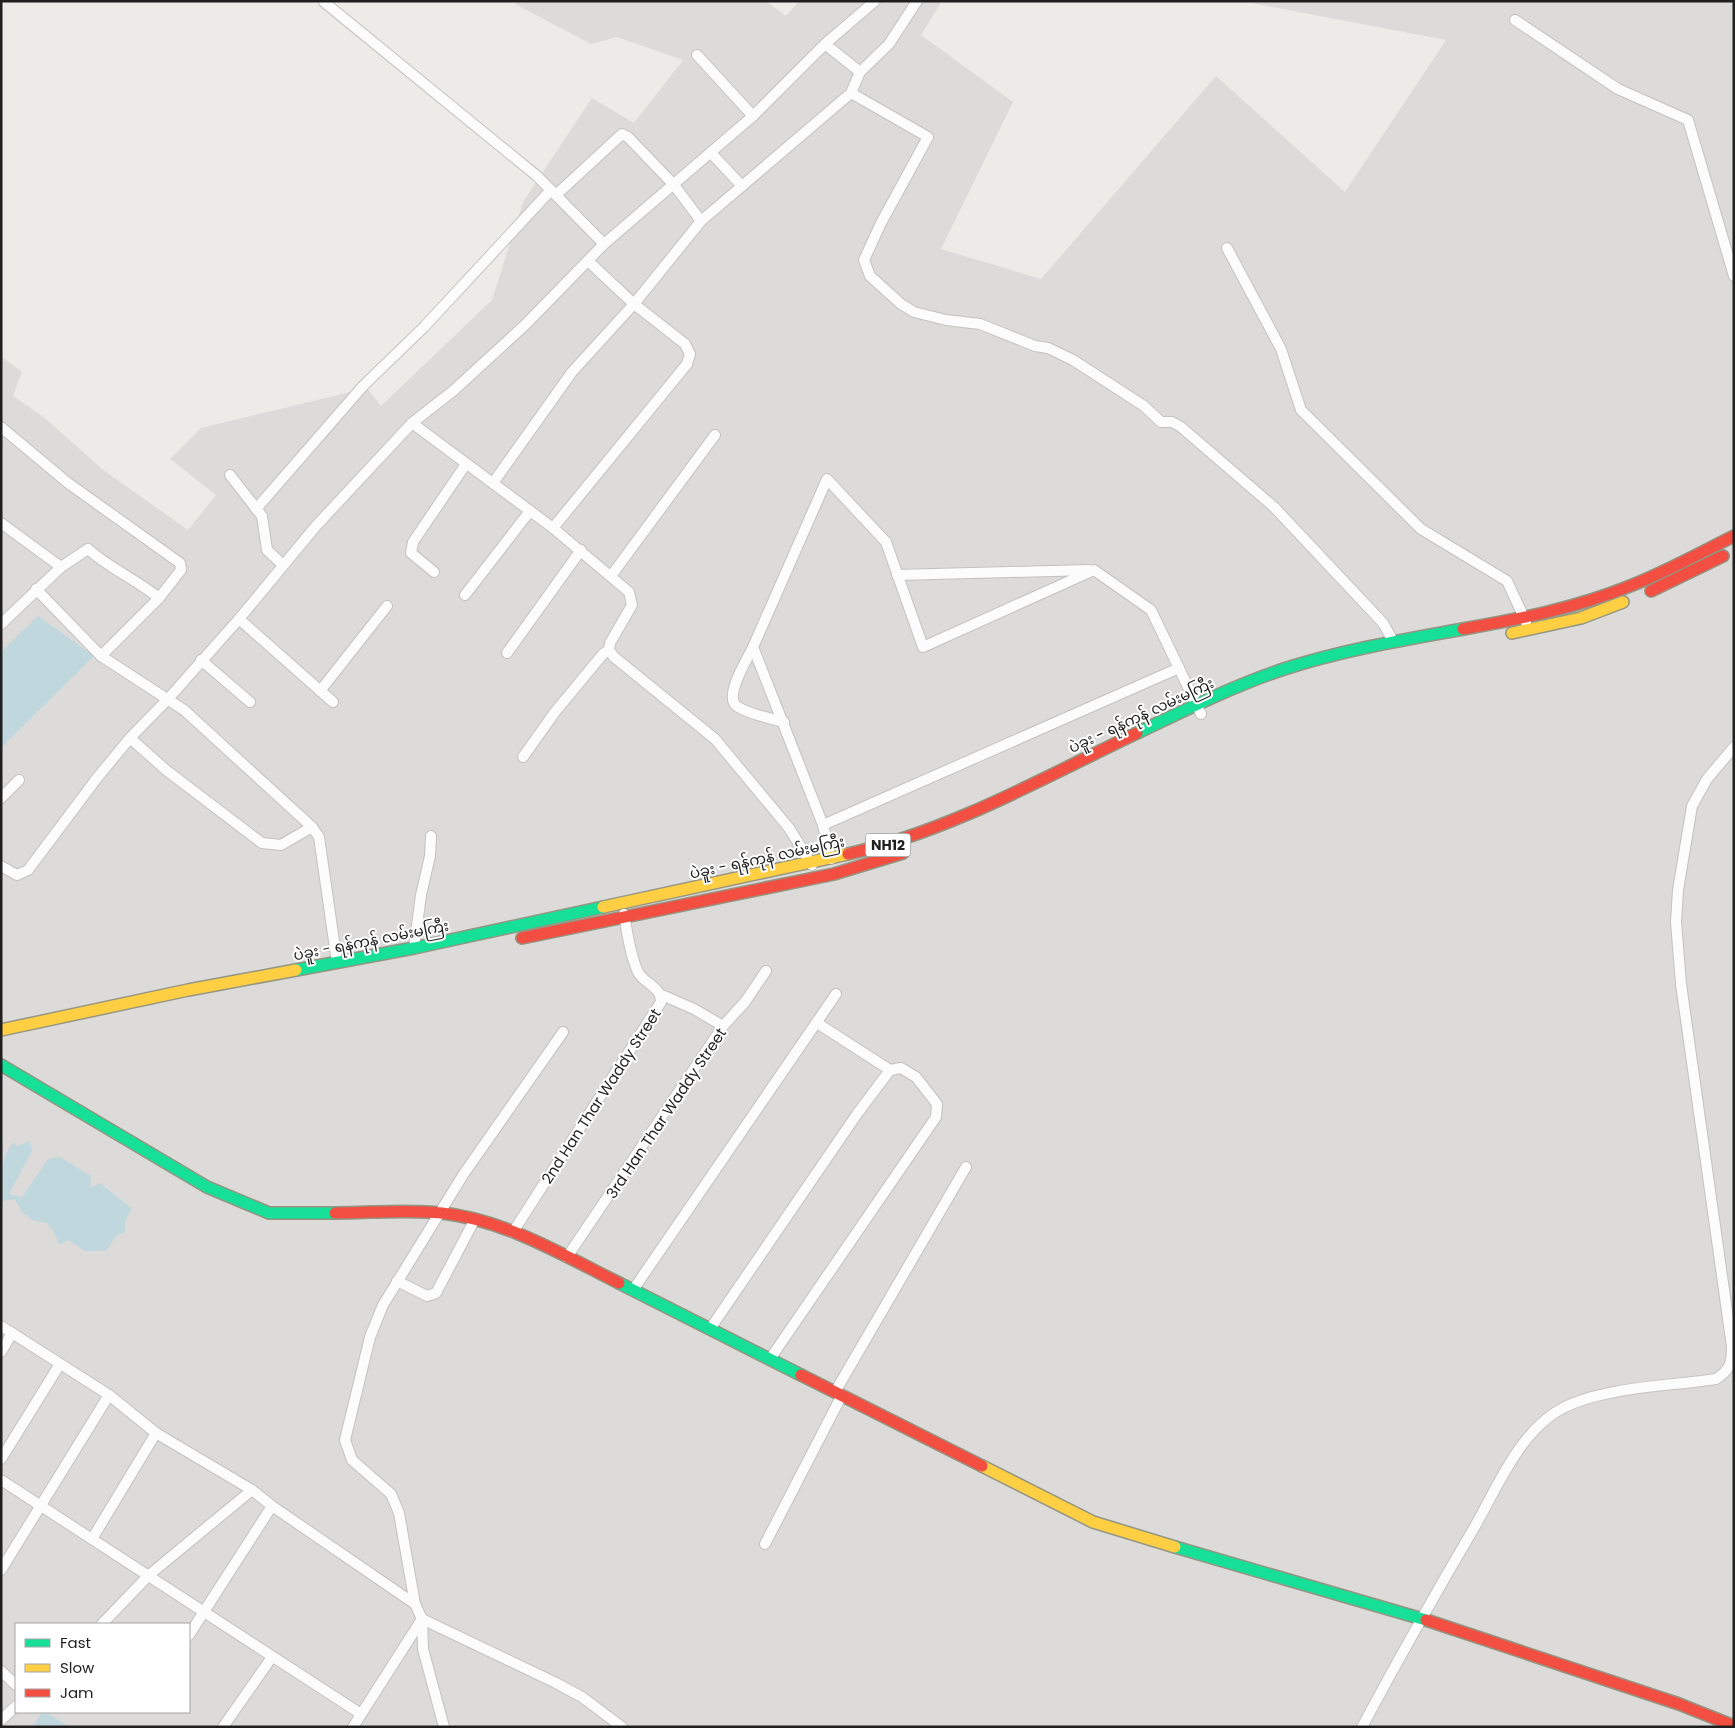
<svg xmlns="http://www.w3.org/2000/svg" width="1735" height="1728" viewBox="0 0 1735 1728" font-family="Poppins,'Noto Sans Myanmar',sans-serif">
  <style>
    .residential { fill: #dcdbd9; fill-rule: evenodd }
    .water { fill: #c0d8dd }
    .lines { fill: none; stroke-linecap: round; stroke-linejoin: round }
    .street-casing { stroke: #c3c2c0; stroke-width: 12 }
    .fast-casing { stroke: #949582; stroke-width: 14 }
    .slow-casing { stroke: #949582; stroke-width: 14 }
    .jam-casing { stroke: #949582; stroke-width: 14 }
    .street { stroke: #fcfcfc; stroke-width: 10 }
    .fast { stroke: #16e098; stroke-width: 11 }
    .slow { stroke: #ffcf43; stroke-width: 11 }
    .jam { stroke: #f24e42; stroke-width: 11 }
    .labels { text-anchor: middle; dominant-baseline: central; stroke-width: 4; stroke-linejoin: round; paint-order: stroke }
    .shield { fill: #fff; stroke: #626262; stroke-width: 1 }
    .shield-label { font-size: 14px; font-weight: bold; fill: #1f1f1f }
    .street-label { font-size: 15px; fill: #1f1f1f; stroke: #fff }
  </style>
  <rect width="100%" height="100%" fill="#edebe8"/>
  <path class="residential" d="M516,1H766L786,16L799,1H942L921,35L1013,102L941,249L1041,279L1216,76L1345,192L1446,40L1252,3L1253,1H1734V1727H1V356L22,372L13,396L45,418L102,469L188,530L216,495L170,459L201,428L367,388L381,406L492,300L523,202L592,98L634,123L683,60L617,37L591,44L515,4ZM16,1624H189V1712H16Z"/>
  <g class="water">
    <polygon points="38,616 94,656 1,748 1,652"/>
    <path d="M30,1141L32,1151L9,1194L22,1197L48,1159L60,1157L91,1176L90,1188L100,1183L132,1209L125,1221V1232L116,1236L106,1251H85L68,1240L59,1245L54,1232L47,1223L32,1220L22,1212L15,1199L1,1201C1,1181 0,1156 14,1142L17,1146Z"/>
    <polygon points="42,1712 45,1712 70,1727 33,1727"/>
  </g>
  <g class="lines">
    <defs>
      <g id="street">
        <polyline points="324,2 537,176 604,244"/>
        <polyline points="1515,20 1618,89 1688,120 1734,276"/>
        <polyline points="825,44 860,72"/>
        <polyline points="697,55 753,116"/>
        <polyline points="851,93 928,137 881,223 864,260 870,276 901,304 914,312 946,320 980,324 1035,346 1048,348 1073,360 1144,406 1161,422 1172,422 1181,427 1274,507 1383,623 1393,641"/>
        <polyline points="711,153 742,186"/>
        <polyline points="556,195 622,134 628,137 674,185 701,221"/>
        <polyline points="1227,248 1281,349 1301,410 1421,529 1507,581 1526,622"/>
        <polyline points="412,423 553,528 629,592 632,605 610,643 609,650 614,657 715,739 789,828 812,865"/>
        <polyline points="1,427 68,483 180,563 181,570 159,598"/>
        <polyline points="230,475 262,516 267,550 283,565"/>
        <polyline points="493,483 572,372 634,304 701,221 851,93 860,72 889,44 917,1"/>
        <polyline points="256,509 363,386 424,327 551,190"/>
        <polyline points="1,523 61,567 1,624"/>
        <polyline points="553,528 687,364 690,354 685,344 634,304 588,261"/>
        <path d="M61,567L88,549C110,569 136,579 159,598L101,656"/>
        <polyline points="434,572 411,553 413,542 466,464"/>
        <polyline points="897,575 1089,570"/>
        <polyline points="611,576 715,435"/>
        <polyline points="36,589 101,656 184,710 312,827 319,837 337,962"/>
        <polyline points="465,595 530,511"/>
        <polyline points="239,619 333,702"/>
        <path d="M753,647C747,660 722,698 738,707C751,715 770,718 784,722"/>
        <polyline points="507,653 581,550"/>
        <polyline points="201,660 250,702"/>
        <polyline points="320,691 387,606"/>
        <polyline points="130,738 166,770 262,843 281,845 312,827"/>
        <polyline points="523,757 555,712 603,654 609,650"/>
        <polyline points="1,798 19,780"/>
        <polyline points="823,825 1179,668"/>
        <polyline points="831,859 823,825 753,647 827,479 886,542 923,647 1094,570 1151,610 1201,714"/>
        <polyline points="1,866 17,875 28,870 97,778 130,738 168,699 239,619 316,526 412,423 453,391 526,324 604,244 753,116 825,44 875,1"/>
        <polyline points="414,948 421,895 430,856 431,836"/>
        <polyline points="662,995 694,1009 723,1026"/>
        <polyline points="817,1023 890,1070"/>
        <path d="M513,1232L661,1002C662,987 644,984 638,972C630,955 627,932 624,914"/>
        <polyline points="567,1257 723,1026 745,1002 766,971"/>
        <polyline points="397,1281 427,1296 436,1293 475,1219"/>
        <polyline points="633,1290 836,994"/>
        <polyline points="1,1326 109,1395 156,1433 252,1490 272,1506 415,1604"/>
        <polyline points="710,1329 857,1114 890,1070 901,1068 916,1077 937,1104 936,1117 770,1359"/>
        <polyline points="1,1352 12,1333"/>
        <polyline points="835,1392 966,1167"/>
        <polyline points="1,1459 60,1364"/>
        <polyline points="1,1480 361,1714"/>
        <polyline points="92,1539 156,1433"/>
        <polyline points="765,1544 842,1395"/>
        <polyline points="1,1570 109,1395"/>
        <polyline points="102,1624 149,1575 252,1490"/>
        <polyline points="189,1635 272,1506"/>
        <polyline points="1,1671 16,1685"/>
        <polyline points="1,1720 16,1706"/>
        <polyline points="223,1727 272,1657"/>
        <polyline points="353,1727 422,1619 556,1683 582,1697 622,1727"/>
        <polyline points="444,1727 423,1649 422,1619 415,1604 399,1513 391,1494 352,1460 345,1440 370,1337 383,1305 463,1175 563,1032"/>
        <path d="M1362,1727C1398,1660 1435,1594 1474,1528C1497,1488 1520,1430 1563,1408C1603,1387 1671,1386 1716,1379C1730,1370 1732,1363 1732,1347L1681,984L1676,922L1678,890L1692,806L1707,779L1734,747"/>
      </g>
      <g id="fast">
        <path d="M1137,733C1185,710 1233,686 1284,669C1342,650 1403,640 1463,629"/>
        <polyline points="296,970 414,948 603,907"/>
        <polyline points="1,1065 207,1187 269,1213 335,1213"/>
        <polyline points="619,1283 801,1375"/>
        <polyline points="1175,1547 1426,1620"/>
      </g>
      <g id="slow">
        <polyline points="1512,633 1581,618 1623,602"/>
        <polyline points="603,907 848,854"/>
        <polyline points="1,1030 188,990 296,970"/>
        <polyline points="982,1466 1093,1522 1175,1547"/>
      </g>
      <g id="jam">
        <polyline points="1651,591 1723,556"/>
        <path d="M1463,629C1520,619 1576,608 1630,586C1666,572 1700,553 1734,536"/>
        <path d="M848,854C950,831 1043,778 1137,733"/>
        <polyline points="522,938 834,874 903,853"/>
        <path d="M335,1213C370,1213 407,1209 442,1213C505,1220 563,1255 619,1283"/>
        <polyline points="801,1375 982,1466"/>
        <polyline points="1426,1620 1679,1704 1734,1726"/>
      </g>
    </defs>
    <use href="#street" class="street-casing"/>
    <use href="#fast" class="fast-casing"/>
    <use href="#slow" class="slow-casing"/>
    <use href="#jam" class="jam-casing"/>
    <use href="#street" class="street"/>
    <use href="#fast" class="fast"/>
    <use href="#slow" class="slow"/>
    <use href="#jam" class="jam"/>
  </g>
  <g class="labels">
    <rect class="shield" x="865.5" y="833.5" width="45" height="23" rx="4"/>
    <g class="shield-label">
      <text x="888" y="845">NH12</text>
    </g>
    <g class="street-label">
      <text transform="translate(1141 715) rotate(-25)">ပဲခူး - ရန်ကုန် လမ်းမကြီး</text>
      <text transform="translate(767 857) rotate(-12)">ပဲခူး - ရန်ကုန် လမ်းမကြီး</text>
      <text transform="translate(371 940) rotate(-11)">ပဲခူး - ရန်ကုန် လမ်းမကြီး</text>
      <text transform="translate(601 1096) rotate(-57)">2nd Han Thar Waddy Street</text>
      <text transform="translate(666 1113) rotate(-56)">3rd Han Thar Waddy Street</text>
    </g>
  </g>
  <rect width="1735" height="1728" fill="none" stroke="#1f1f1f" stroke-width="5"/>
  <rect x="15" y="1623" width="175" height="90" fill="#ffffff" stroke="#a5a5a5"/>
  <rect x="25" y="1639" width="25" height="8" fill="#16e098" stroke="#a5a5a5"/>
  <text x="60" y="1648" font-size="15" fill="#1f1f1f">Fast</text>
  <rect x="25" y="1664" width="25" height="8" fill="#ffcf43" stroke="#a5a5a5"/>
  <text x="60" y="1673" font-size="15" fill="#1f1f1f">Slow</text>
  <rect x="25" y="1689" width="25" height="8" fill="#f24e42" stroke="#a5a5a5"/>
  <text x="60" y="1698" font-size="15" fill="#1f1f1f">Jam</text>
</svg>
